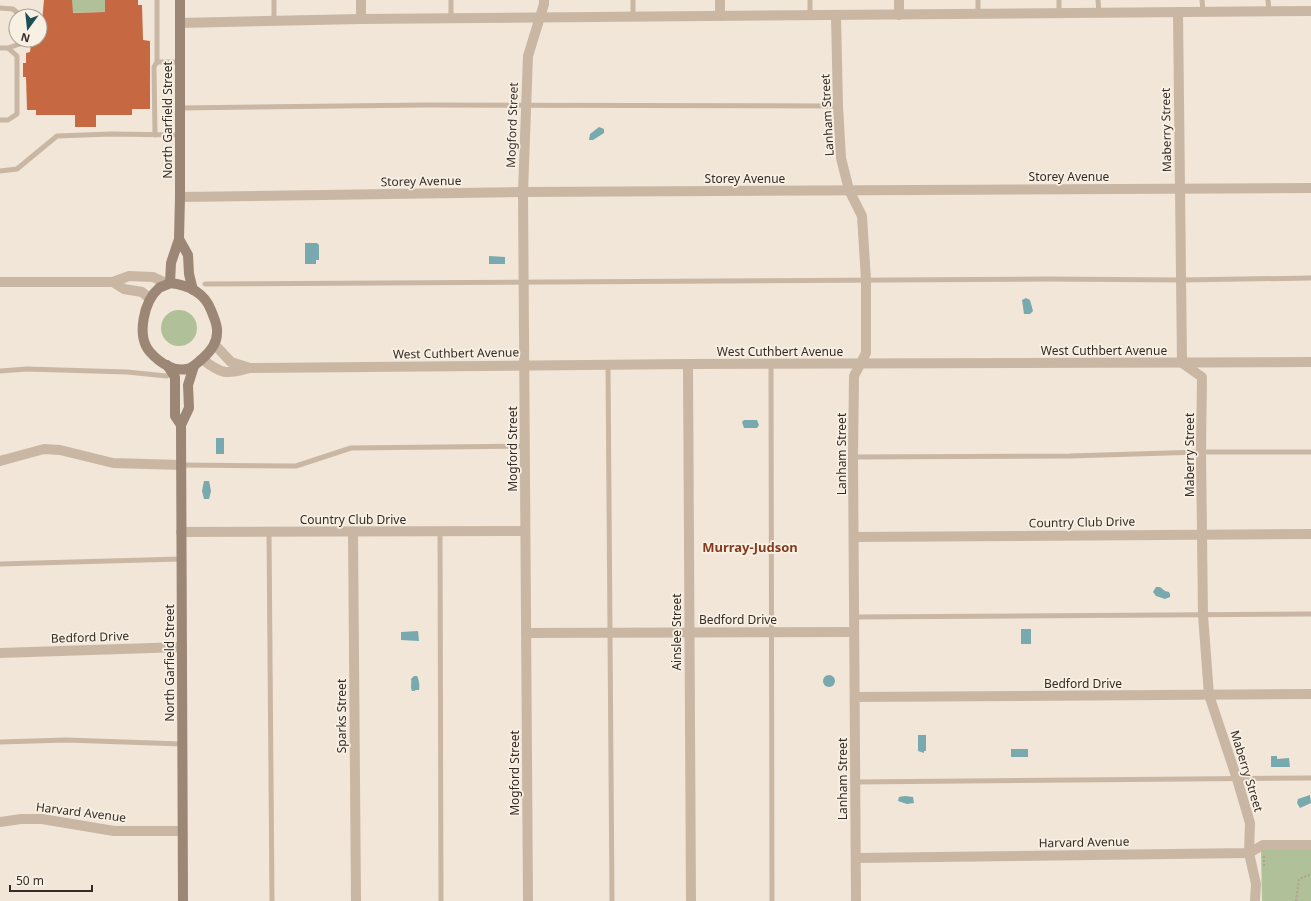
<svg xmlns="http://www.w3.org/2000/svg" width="1311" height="901" viewBox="0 0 1311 901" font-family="'Noto Sans',sans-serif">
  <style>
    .green { fill: #b0c098 }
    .water { fill: #77a9ae }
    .building { fill: #c66841 }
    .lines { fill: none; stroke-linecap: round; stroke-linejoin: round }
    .path { stroke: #b4a18e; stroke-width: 2; stroke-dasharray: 2 2; stroke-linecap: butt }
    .service { stroke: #c9b7a4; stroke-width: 5 }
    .minor { stroke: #c9b7a4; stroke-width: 10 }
    .tertiary { stroke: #c9b7a4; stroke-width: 10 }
    .secondary { stroke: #9c8676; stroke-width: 10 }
    .labels { text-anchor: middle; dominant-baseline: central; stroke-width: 3.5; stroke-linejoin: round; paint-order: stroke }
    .street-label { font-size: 12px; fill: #342b26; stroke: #f9f0e4 }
    .neighbourhood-label { font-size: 13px; font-weight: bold; fill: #833c1f; stroke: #f9f0e4 }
  </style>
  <rect width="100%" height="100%" fill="#f1e6d8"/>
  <g class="green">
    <polygon points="72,0 105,0 105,12 61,13 61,1"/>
    <circle cx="179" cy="328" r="18"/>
    <polygon points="1311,848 1311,901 1262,901 1261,849"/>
  </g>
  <g class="water">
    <polygon points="599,127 604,129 604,133 593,140 589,140 590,134"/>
    <polygon points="305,243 317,243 319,245 319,260 316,260 316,264 305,264"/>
    <polygon points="489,256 505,257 505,264 489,264"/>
    <polygon points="1026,298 1030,300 1033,311 1030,314 1024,314 1022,300"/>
    <polygon points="744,420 757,420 759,425 757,428 744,428 742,422"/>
    <rect x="216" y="438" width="8" height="16"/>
    <polygon points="204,481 209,481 211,491 209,499 204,499 202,491"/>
    <polygon points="1156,587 1160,587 1165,591 1169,592 1170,594 1170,597 1165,599 1156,596 1153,592"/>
    <rect x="1021" y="629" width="10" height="15"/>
    <polygon points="418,631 419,641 401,640 401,632"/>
    <circle cx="829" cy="681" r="6"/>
    <path d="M414,676H417C419,679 420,687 419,690H416L414,691H412C410,687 412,683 411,679Z"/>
    <polygon points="918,735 926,735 926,751 924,751 924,753 918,751"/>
    <rect x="1011" y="749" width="17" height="8"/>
    <polygon points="1271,756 1277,756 1277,759 1289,758 1290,767 1271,767"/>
    <polygon points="1310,795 1311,803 1300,808 1297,803 1298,799"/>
    <polygon points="905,796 913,797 914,803 907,804 898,801 899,797"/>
  </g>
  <polygon class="building" points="44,0 72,0 73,13 105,12 105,0 138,0 138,5 142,5 143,40 150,41 150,109 132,109 132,115 96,115 96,127 75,127 75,115 36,115 36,110 27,110 26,77 23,77 23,63 26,63 26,53 30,52 31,44 40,44 40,22 42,22"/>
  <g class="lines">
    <g class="path">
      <polyline points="1264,856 1264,868"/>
      <polyline points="1296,901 1299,879 1311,874"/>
    </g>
    <g class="service">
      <polyline points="274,0 274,21"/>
      <polyline points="633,0 633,17"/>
      <polyline points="810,0 810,16"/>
      <polyline points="1098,0 1099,13"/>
      <polyline points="1202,0 1203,11"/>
      <polyline points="1268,0 1269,11"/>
      <polyline points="0,8 13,9 21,16"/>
      <polyline points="1059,13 1059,0"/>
      <polyline points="978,14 978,0"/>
      <polyline points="451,19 451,0"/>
      <polyline points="0,48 8,48 17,56 17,114 8,120 0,120"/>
      <polyline points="8,48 23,43 25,40"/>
      <polyline points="157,62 157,0"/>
      <polyline points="179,108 425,105 838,106"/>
      <polyline points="155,135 154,67 157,62 180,62"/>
      <polyline points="0,171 17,169 57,136 112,134 179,135"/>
      <polyline points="205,284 1046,279 1181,280 1311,278"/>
      <polyline points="771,364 772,901"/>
      <polyline points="608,365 612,901"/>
      <polyline points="0,371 27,369 127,372 167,376"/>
      <polyline points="853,457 1070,456 1201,452 1311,452"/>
      <polyline points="181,465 296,466 351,448 525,446"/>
      <polyline points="269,532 272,901"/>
      <polyline points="440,532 441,901"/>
      <polyline points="0,564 181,559"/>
      <polyline points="854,617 1311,614"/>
      <polyline points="0,742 66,740 182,744"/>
      <polyline points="856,782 1311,778"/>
    </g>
    <g class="minor">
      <polyline points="361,0 361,19"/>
      <polyline points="720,0 720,16"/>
      <polyline points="899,0 899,15"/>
      <polyline points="1178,12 1182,363 1202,377 1201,452 1203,615 1209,695 1237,779 1250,823 1249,853 1256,884 1255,901"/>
      <polyline points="836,16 838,106 841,158 849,190 862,216 866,280 866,353 854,376 853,457 856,901"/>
      <polyline points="180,23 361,19 1311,11"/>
      <polyline points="180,197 523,192 1311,188"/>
      <polyline points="688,364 691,901"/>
      <polyline points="0,461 44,449 60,450 113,463 181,465"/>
      <polyline points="181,532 525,531"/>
      <polyline points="353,532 356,901"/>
      <polyline points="854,537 1311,534"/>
      <polyline points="526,633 854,632"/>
      <polyline points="0,653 182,647"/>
      <polyline points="855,697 1311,694"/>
      <polyline points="0,822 21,819 42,819 114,831 182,831"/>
      <polyline points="856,858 1249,853 1263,845 1311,845"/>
      <polyline points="528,901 523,192 528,56 544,4 544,0"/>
    </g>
    <g class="tertiary">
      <polyline points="0,282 113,282 129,276 153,277 168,284"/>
      <polyline points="113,282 124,289 142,292 150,299"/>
      <polyline points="215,345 231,362 250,368"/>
      <path d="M202,359C221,374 226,375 250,368L688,364L1311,362"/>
    </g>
    <g class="secondary">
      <polyline points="179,239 188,255 189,274 193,290"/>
      <polyline points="170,283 171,263 179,239 180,197 180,0"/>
      <path d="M170,283C189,285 204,292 211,310C214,318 218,325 217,333C217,344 210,352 202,359C197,363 193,368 187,369C173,372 159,362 150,352C136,336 144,301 159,288C162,286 167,285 170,283Z"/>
      <polyline points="167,365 175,377 175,416 181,425"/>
      <polyline points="183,901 181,425 189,408 188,385 194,366"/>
    </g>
  </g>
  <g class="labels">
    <g class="street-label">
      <text transform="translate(827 115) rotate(-93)">Lanham Street</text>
      <text transform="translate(167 120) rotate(-90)">North Garfield Street</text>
      <text transform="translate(512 125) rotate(-88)">Mogford Street</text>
      <text transform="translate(1166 130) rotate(-91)">Maberry Street</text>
      <text x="1069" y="176">Storey Avenue</text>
      <text x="745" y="178">Storey Avenue</text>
      <text transform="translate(421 181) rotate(-1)">Storey Avenue</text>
      <text x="1104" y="350">West Cuthbert Avenue</text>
      <text x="780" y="351">West Cuthbert Avenue</text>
      <text transform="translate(456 353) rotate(-1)">West Cuthbert Avenue</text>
      <text transform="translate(512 449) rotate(-90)">Mogford Street</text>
      <text transform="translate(841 454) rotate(-90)">Lanham Street</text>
      <text transform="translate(1189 455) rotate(-90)">Maberry Street</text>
      <text x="353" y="519">Country Club Drive</text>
      <text transform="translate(1082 522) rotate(-1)">Country Club Drive</text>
      <text x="738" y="619">Bedford Drive</text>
      <text transform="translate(676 632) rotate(-90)">Ainslee Street</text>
      <text transform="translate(90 637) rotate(-2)">Bedford Drive</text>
      <text transform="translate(169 663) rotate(-90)">North Garfield Street</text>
      <text x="1083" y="683">Bedford Drive</text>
      <text transform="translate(341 716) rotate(-90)">Sparks Street</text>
      <text transform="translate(1247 771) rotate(73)">Maberry Street</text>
      <text transform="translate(514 773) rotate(-90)">Mogford Street</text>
      <text transform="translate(842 779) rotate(-90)">Lanham Street</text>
      <text transform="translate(81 812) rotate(7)">Harvard Avenue</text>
      <text transform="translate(1084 842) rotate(-1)">Harvard Avenue</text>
    </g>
    <g class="neighbourhood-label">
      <text x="750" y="547">Murray-Judson</text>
    </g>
  </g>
  <g transform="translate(28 28) rotate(195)"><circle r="19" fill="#f9f0e4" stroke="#aaa198"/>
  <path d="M0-3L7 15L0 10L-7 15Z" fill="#1b4e55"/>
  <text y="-6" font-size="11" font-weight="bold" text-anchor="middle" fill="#342b26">N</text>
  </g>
  <path d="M10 885v6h82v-6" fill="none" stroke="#342b26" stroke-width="2"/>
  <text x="16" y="885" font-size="12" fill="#342b26" stroke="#f9f0e4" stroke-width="3" paint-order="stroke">50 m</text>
</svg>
